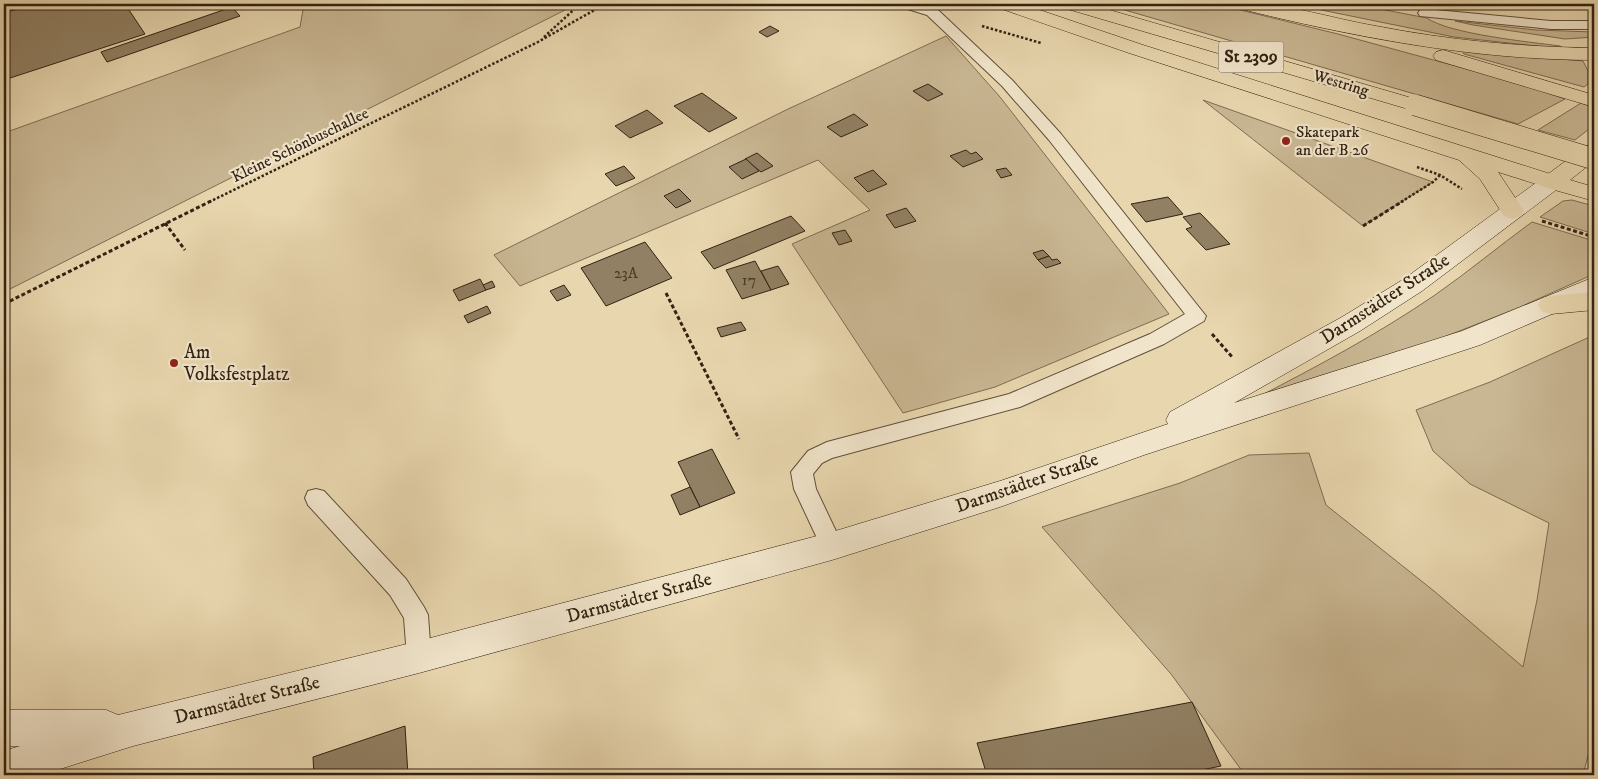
<svg xmlns="http://www.w3.org/2000/svg" width="1598" height="779" viewBox="0 0 1598 779" font-family="'IM FELL DW Pica',serif">
  <style>
    .green { fill: #c9b793; stroke: #7e6c52 }
    .building { fill: #918063; stroke: #322212 }
    .lines { fill: none; stroke-linecap: round; stroke-linejoin: round }
    .service-casing { stroke: #604f39; stroke-width: 2 }
    .secondary-casing { stroke: #322212; stroke-width: 1 }
    .primary-casing { stroke: #322212; stroke-width: 1 }
    .trunk-casing { stroke: #322212; stroke-width: 1 }
    .path-far1 { stroke: #322212; stroke-width: 2.5; stroke-dasharray: 2.5 2; stroke-linecap: butt }
    .path { stroke: #322212; stroke-width: 3; stroke-dasharray: 4 2.5; stroke-linecap: butt }
    .service { fill: #f0e4ca; fill-rule: evenodd }
    .secondary { fill: #f0e4ca; fill-rule: evenodd }
    .primary { fill: #e8d6ae; fill-rule: evenodd }
    .trunk { fill: #e8d6ae; fill-rule: evenodd }
    .trunk-bridge-casing { stroke: #322212; stroke-width: 22; stroke-linecap: butt }
    .trunk-bridge { stroke: #e8d6ae; stroke-width: 21 }
    .poi-dot { fill: #8f2418; stroke: #f0e4ca; stroke-width: 2 }
    .labels { text-anchor: middle; dominant-baseline: central; stroke-width: 4.5; stroke-linejoin: round; paint-order: stroke }
    .far-street-label { font-size: 16px; fill: #322212; stroke: #f0e4ca }
    .far-poi-label { font-size: 16px; fill: #322212; stroke: #f0e4ca; text-anchor: start }
    .number-label { font-size: 16px; fill: #4a3a26 }
    .shield { fill: #f0e4ca; stroke: #6b5c49; stroke-width: 1 }
    .shield-label { font-size: 18px; font-weight: bold; fill: #322212 }
    .street-label { font-size: 19px; fill: #322212; stroke: #f0e4ca }
    .poi-label { font-size: 19px; fill: #322212; stroke: #f0e4ca; text-anchor: start }
  </style>
  <rect width="100%" height="100%" fill="#e8d6ae"/>
  <filter id="stains"><feTurbulence type="fractalNoise" baseFrequency=".004" numOctaves="4"/><feColorMatrix values="0 0 0 0 .2 0 0 0 0 .09 0 0 0 0 .02 0 0 0 .5 -.17"/></filter>
  <radialGradient id="worn" r=".72"><stop offset=".6" stop-color="#630" stop-opacity="0"/><stop offset="1" stop-color="#630" stop-opacity=".3"/></radialGradient>
  <g class="green">
    <polygon points="304,4 577,4 4,292 4,133 300,27"/>
    <polygon points="1104,4 1216,4 1338,34 1518,83 1565,99 1518,124"/>
    <path d="M1292,4H1354L1427,18C1449,34 1530,42 1560,46L1564,49L1454,37Z"/>
    <polygon points="1455,21 1536,30 1594,32 1594,37 1565,39 1473,25"/>
    <polygon points="946,36 1000,97 1169,314 995,387 903,413 792,244 870,210 818,160 520,286 494,255 786,110"/>
    <polygon points="1461,50 1583,61 1588,71 1588,84 1584,87 1464,54"/>
    <polygon points="1203,100 1433,182 1363,226"/>
    <polygon points="1581,103 1594,108 1594,125 1575,140 1538,130"/>
    <polygon points="1572,200 1594,206 1594,234 1540,217 1563,201"/>
    <path d="M1532,222L1594,241V274L1520,307L1429,343L1258,397C1318,366 1378,334 1435,295C1468,272 1499,246 1532,222Z"/>
    <polygon points="1594,335 1594,747 1590,748 1583,775 1245,775 1171,674 1042,527 1180,483 1249,455 1309,453 1326,505 1434,591 1523,667 1537,600 1549,523 1470,484 1433,451 1416,410 1490,382"/>
  </g>
  <g class="building">
    <polygon points="35,4 125,4 145,34 4,80 4,59 9,57 4,47 4,13"/>
    <polygon points="232,7 240,16 107,62 101,52"/>
    <polygon points="770,26 779,31 767,37 759,32"/>
    <polygon points="928,84 943,94 928,101 913,91"/>
    <polygon points="702,93 737,118 709,132 674,106"/>
    <polygon points="647,110 663,123 630,138 615,126"/>
    <polygon points="854,114 868,125 841,137 827,127"/>
    <polygon points="966,150 971,154 976,152 983,159 963,167 950,156"/>
    <polygon points="757,153 773,166 761,172 745,159"/>
    <polygon points="746,159 759,171 742,179 729,167"/>
    <polygon points="624,166 635,178 616,186 605,174"/>
    <polygon points="1006,168 1012,175 1001,178 996,170"/>
    <polygon points="873,170 887,184 868,192 854,178"/>
    <polygon points="679,189 691,201 676,208 664,196"/>
    <polygon points="1168,197 1183,214 1146,222 1131,204"/>
    <polygon points="906,208 916,221 895,228 886,215"/>
    <polygon points="1200,213 1230,244 1206,250 1186,229 1192,227 1183,217"/>
    <polygon points="791,216 805,231 714,269 701,252"/>
    <polygon points="845,230 852,241 839,245 832,233"/>
    <polygon points="645,242 672,278 606,306 581,268"/>
    <polygon points="1043,250 1049,256 1038,260 1033,253"/>
    <polygon points="1049,256 1052,260 1057,259 1061,263 1046,268 1038,260"/>
    <polygon points="755,261 771,290 742,299 726,270"/>
    <polygon points="778,266 789,284 771,290 761,271"/>
    <polygon points="480,279 486,290 459,301 453,290"/>
    <polygon points="492,281 495,287 486,290 483,285"/>
    <polygon points="564,285 571,295 557,301 550,291"/>
    <polygon points="487,306 491,313 468,323 464,316"/>
    <polygon points="741,322 746,330 721,337 717,328"/>
    <polygon points="712,449 735,493 700,507 678,462"/>
    <polygon points="690,487 700,507 680,515 671,495"/>
    <polygon points="1192,702 1221,766 1178,775 987,775 977,743"/>
    <polygon points="405,726 408,775 314,775 313,757"/>
  </g>
  <g class="lines">
    <defs>
      <g id="service">
        <polygon points="900,4 919,4 937,9 1012,80 1061,134 1206,316 1204,321 1164,344 1020,407 832,458 822,463 813,474 816,489 843,546 840,553 832,556 824,553 794,489 791,472 808,451 827,442 1009,394 1150,334 1185,314 1049,140 1002,86 927,15 901,7"/>
        <polygon points="1425,9 1551,21 1594,21 1594,29 1551,29 1420,16 1418,13 1420,10"/>
        <polygon points="316,489 324,491 406,579 424,607 428,615 431,657 428,665 419,669 410,665 407,657 404,618 390,595 308,505 305,498 308,491"/>
      </g>
      <polygon id="secondary" points="1552,175 1560,177 1563,182 1560,187 1422,291 1360,331 1234,403 1462,331 1594,277 1594,296 1480,345 1144,455 1000,507 832,560 419,673 133,746 41,775 4,775 4,751 20,746 4,746 4,710 106,710 118,715 419,641 832,532 1000,481 1168,424 1166,420 1170,412 1342,317 1404,279 1544,177"/>
      <polygon id="primary" points="1594,144 1594,161 1570,180 1594,187 1594,201 1544,187 1541,182 1544,177 1586,146"/>
      <g id="trunk">
        <polygon points="996,4 1022,4 1143,45 1560,177 1563,182 1560,187 1552,189 1498,172 1524,211 1520,216 1512,219 1504,216 1480,179 1459,160 1129,53 999,8"/>
        <polygon points="1061,4 1089,4 1422,101 1425,105 1422,109 1415,111 1408,109 1064,8"/>
        <path d="M1234,4C1281,1 1329,18 1376,26C1448,40 1520,47 1594,48V60C1474,60 1353,37 1237,8Z"/>
        <polygon points="1443,50 1594,95 1594,107 1436,60 1433,56 1436,52"/>
        <polygon points="1594,292 1594,310 1551,314 1542,312 1538,305 1542,298 1551,296"/>
      </g>
    </defs>
    <use href="#service" class="service-casing"/>
    <use href="#secondary" class="secondary-casing"/>
    <use href="#primary" class="primary-casing"/>
    <use href="#trunk" class="trunk-casing"/>
    <g class="path-far1">
      <polyline points="1375,4 1405,9"/>
      <polyline points="982,26 1041,43"/>
      <polyline points="544,37 580,4"/>
      <polyline points="1417,167 1440,175 1462,189"/>
      <polyline points="209,202 538,42 605,4"/>
      <polyline points="1401,202 1433,182 1441,174"/>
    </g>
    <g class="path">
      <polyline points="1542,221 1594,237"/>
      <polyline points="165,223 185,250"/>
      <polyline points="1363,226 1403,201"/>
      <polyline points="666,293 739,439"/>
      <polyline points="4,304 211,201"/>
      <polyline points="1212,334 1233,358"/>
    </g>
    <use href="#service" class="service"/>
    <use href="#secondary" class="secondary"/>
    <use href="#primary" class="primary"/>
    <use href="#trunk" class="trunk"/>
    <defs>
      <polyline id="trunk-bridge" points="1415,105 1594,159"/>
    </defs>
    <use href="#trunk-bridge" class="trunk-bridge-casing"/>
    <use href="#trunk-bridge" class="trunk-bridge"/>
  </g>
  <g class="poi-dot">
    <circle cx="1286" cy="141" r="5"/>
    <circle cx="174" cy="363" r="5"/>
  </g>
  <g class="labels">
    <g class="far-street-label">
      <text transform="translate(1341 83) rotate(17)">Westring</text>
      <text transform="translate(300 145) rotate(-26)">Kleine Schönbuschallee</text>
    </g>
    <g class="far-poi-label">
      <text x="1296" y="132">Skatepark<tspan x="1296" dy="18">an der B 26</tspan></text>
    </g>
    <g class="number-label">
      <text x="626" y="273">23A</text>
      <text x="749" y="280">17</text>
    </g>
    <rect class="shield" x="1218.5" y="41.5" width="65" height="31" rx="4"/>
    <g class="shield-label">
      <text x="1251" y="57">St 2309</text>
    </g>
    <g class="street-label">
      <text transform="translate(1385 299) rotate(-33)">Darmstädter Straße</text>
      <text transform="translate(1027 483) rotate(-19)">Darmstädter Straße</text>
      <text transform="translate(639 598) rotate(-15)">Darmstädter Straße</text>
      <text transform="translate(247 700) rotate(-14)">Darmstädter Straße</text>
    </g>
    <g class="poi-label">
      <text x="184" y="352">Am<tspan x="184" dy="22">Volksfestplatz</tspan></text>
    </g>
  </g>
  <rect width="1598" height="779" fill="none" stroke="#e8d6ae" stroke-width="20"/>
  <rect x="5" y="5" width="1588" height="769" fill="none" stroke="#322212" stroke-width="2.5"/>
  <rect x="10" y="10" width="1578" height="759" fill="none" stroke="#322212"/>
  <rect width="100%" height="100%" filter="url(#stains)"/>
  <rect width="100%" height="100%" fill="url(#worn)"/>
</svg>
